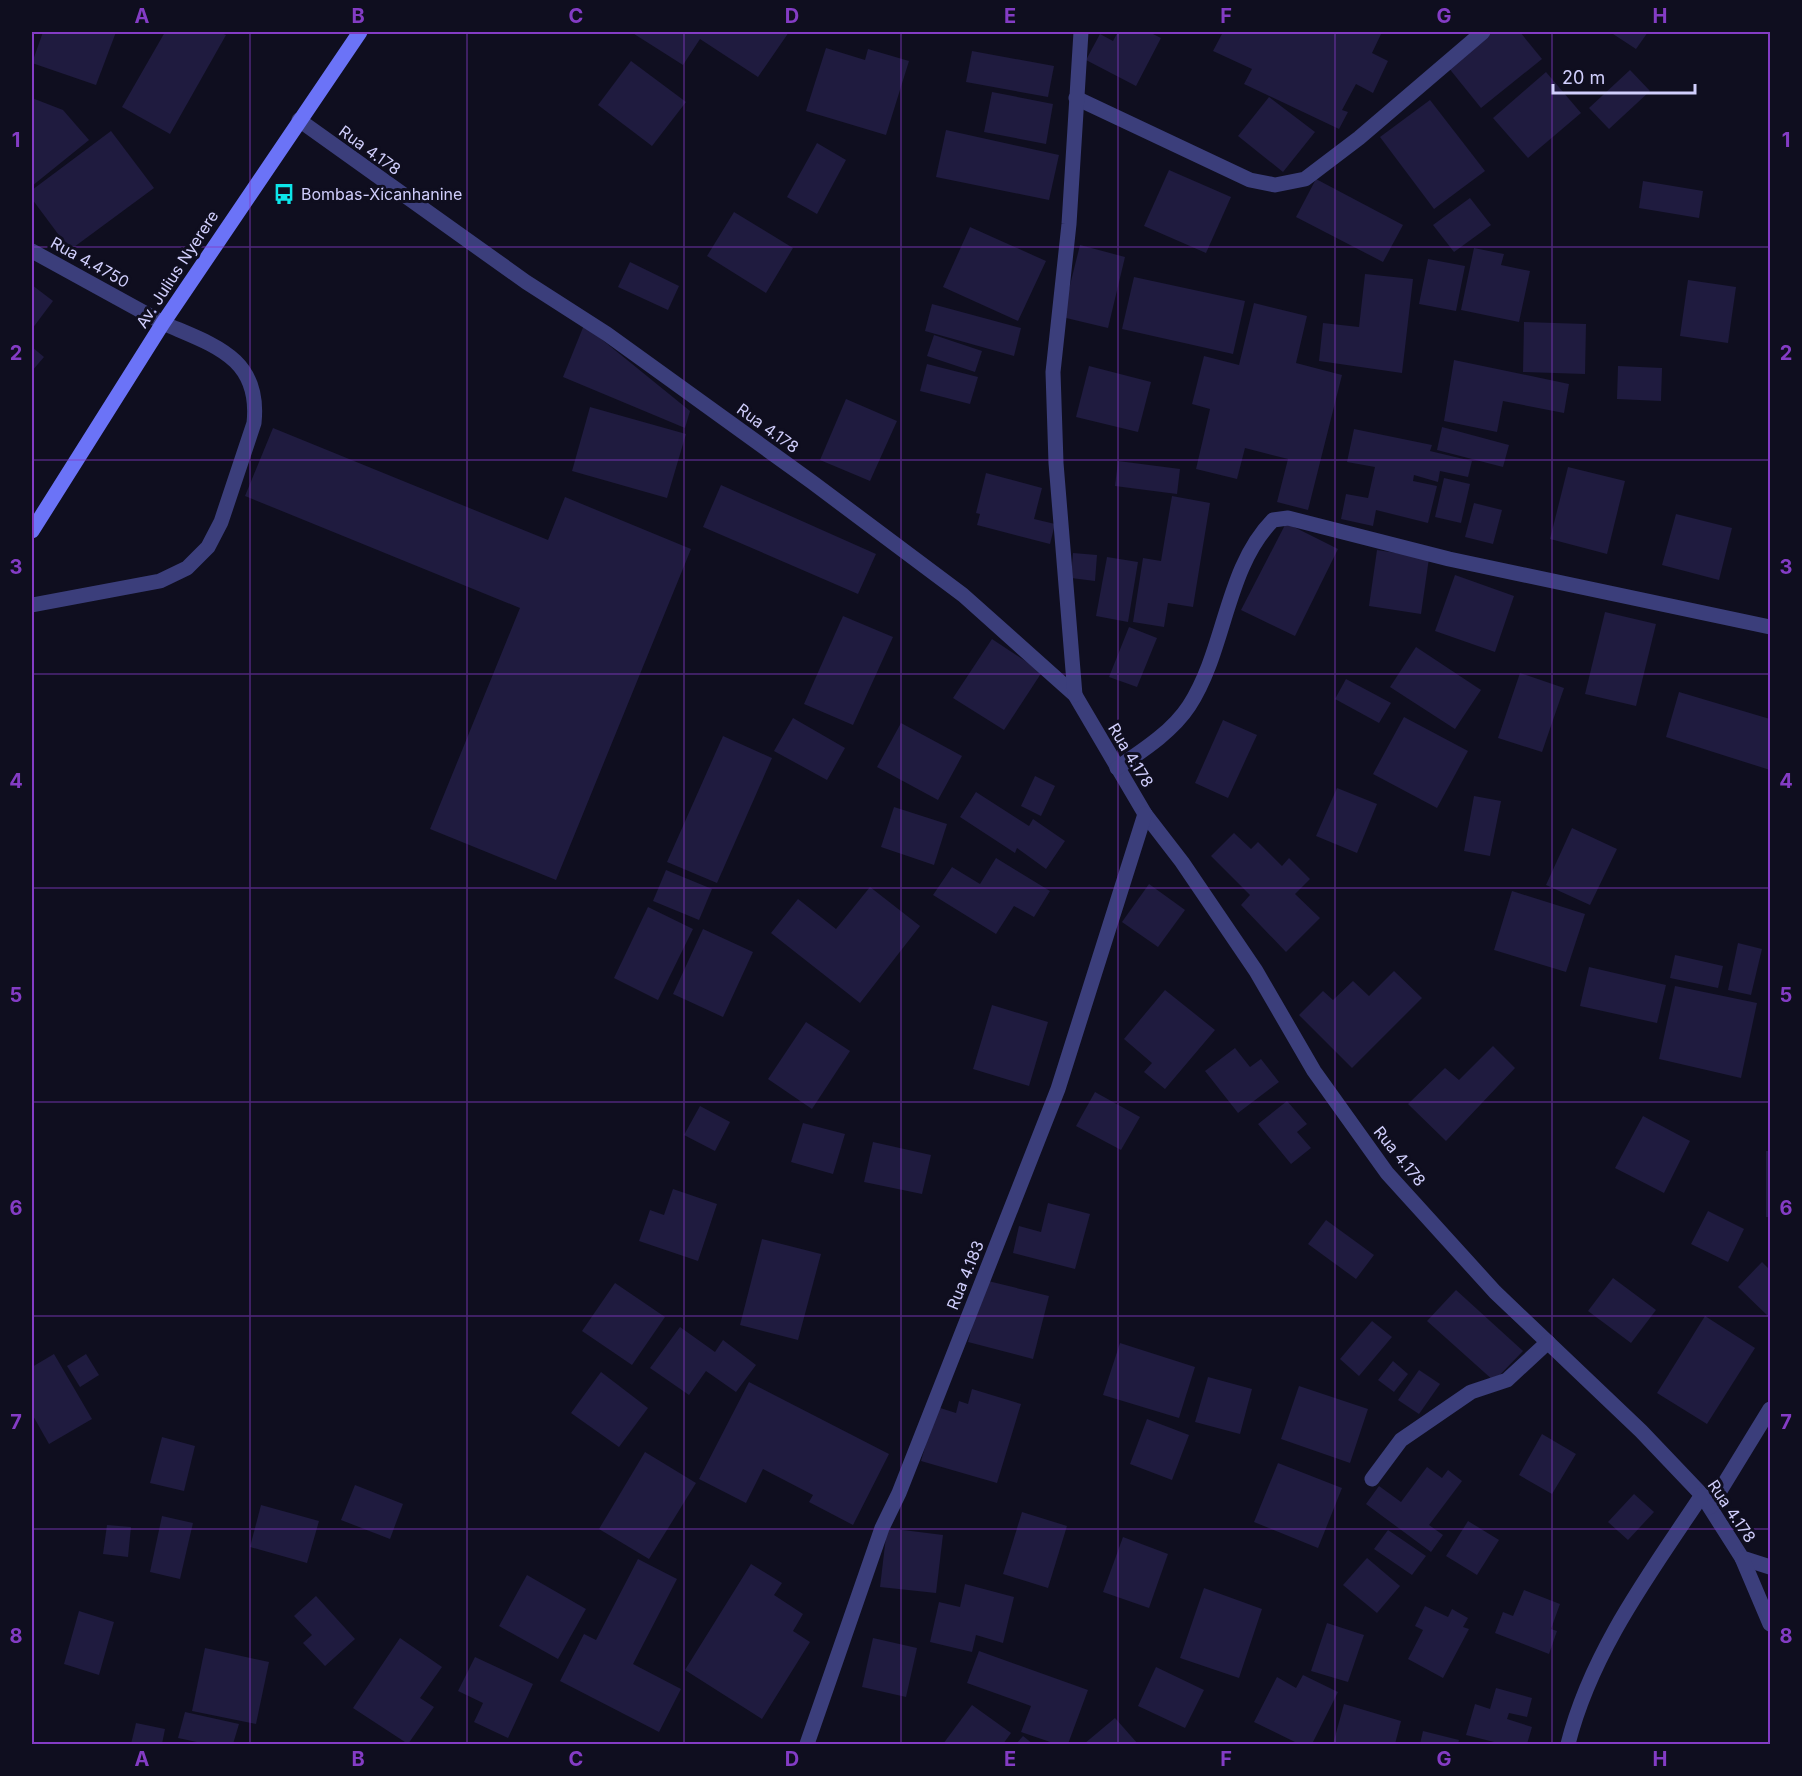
<svg xmlns="http://www.w3.org/2000/svg" width="1802" height="1776" viewBox="0 0 1802 1776" font-family="Inter,sans-serif">
  <style>
    .building { fill: #1f1b3f }
    .lines { fill: none; stroke-linecap: round; stroke-linejoin: round }
    .service { stroke: #3b3e7b; stroke-width: 15 }
    .minor { stroke: #3b3e7b; stroke-width: 15 }
    .secondary { stroke: #6b73f7; stroke-width: 15 }
    .grid { fill: none; stroke: #843cc5; stroke-width: 1.5; stroke-opacity: 0.55 }
    .labels { text-anchor: middle; dominant-baseline: central; stroke-width: 6; stroke-linejoin: round; paint-order: stroke }
    .street-label { font-size: 16px; fill: #d0cefc; stroke: #0f0e1f }
    .poi-label { font-size: 16px; fill: #d0cefc; stroke: #0f0e1f; text-anchor: start }
    .neatline { fill: none; stroke: #843cc5; stroke-width: 2 }
    .grid-label { font-size: 20px; text-anchor: middle; font-weight: bold; fill: #843cc5 }
  </style>
  <rect width="100%" height="100%" fill="#0f0e1f"/>
  <g class="building">
    <polygon points="43,32 116,32 96,85 32,63"/>
    <polygon points="165,32 219,32 226,35 170,134 122,107"/>
    <polygon points="631,32 789,32 758,77 700,39 683,65"/>
    <polygon points="1118,32 1149,32 1161,38 1136,86 1086,60 1100,34 1113,41"/>
    <polygon points="1223,32 1382,32 1372,53 1388,61 1373,93 1356,84 1342,110 1348,112 1339,129 1244,84 1252,69 1213,51"/>
    <polygon points="1492,32 1520,32 1542,59 1481,108 1448,67"/>
    <polygon points="1610,32 1648,32 1636,49"/>
    <polygon points="826,48 865,60 868,49 909,61 886,135 806,111"/>
    <polygon points="972,51 1054,66 1048,97 966,82"/>
    <polygon points="631,61 686,102 652,146 598,105"/>
    <polygon points="1630,70 1650,91 1609,129 1589,108"/>
    <polygon points="1546,72 1581,113 1528,158 1493,118"/>
    <polygon points="992,92 1053,104 1046,144 984,132"/>
    <polygon points="1269,97 1315,132 1283,172 1238,136"/>
    <polygon points="32,98 63,110 89,140 32,186"/>
    <polygon points="1430,100 1485,171 1434,209 1380,137"/>
    <polygon points="946,130 1059,155 1049,200 936,177"/>
    <polygon points="111,131 154,188 70,250 32,199 32,190"/>
    <polygon points="817,143 846,160 817,214 787,197"/>
    <polygon points="1169,170 1231,197 1206,253 1144,226"/>
    <polygon points="1316,179 1403,225 1383,262 1296,217"/>
    <polygon points="1643,181 1703,191 1699,218 1639,208"/>
    <polygon points="1470,198 1491,225 1454,252 1433,225"/>
    <polygon points="734,212 793,248 766,293 707,256"/>
    <polygon points="970,227 1046,261 1018,321 943,287"/>
    <polygon points="1080,245 1125,257 1108,328 1062,317"/>
    <polygon points="1474,248 1504,254 1501,265 1530,271 1519,322 1461,310"/>
    <polygon points="1428,259 1465,266 1456,311 1419,304"/>
    <polygon points="630,262 679,286 668,310 618,287"/>
    <polygon points="1365,274 1413,279 1402,373 1319,361 1323,323 1359,327"/>
    <polygon points="1134,277 1245,301 1233,354 1122,329"/>
    <polygon points="1688,280 1736,287 1728,343 1680,336"/>
    <polygon points="32,285 53,301 32,329"/>
    <polygon points="1254,303 1307,316 1296,363 1342,375 1308,510 1277,502 1288,459 1245,448 1237,479 1196,469 1210,409 1192,404 1204,356 1239,365"/>
    <polygon points="932,304 1021,328 1014,356 925,331"/>
    <polygon points="1524,322 1586,324 1585,374 1523,372"/>
    <polygon points="584,325 690,411 685,428 563,377"/>
    <polygon points="934,335 982,351 975,372 927,356"/>
    <polygon points="32,347 44,357 32,371"/>
    <polygon points="1454,360 1569,384 1564,413 1503,401 1497,432 1444,421"/>
    <polygon points="927,364 978,377 970,404 920,391"/>
    <polygon points="1089,366 1151,382 1138,432 1076,417"/>
    <polygon points="1618,366 1662,368 1661,401 1617,399"/>
    <polygon points="846,399 897,421 870,481 820,460"/>
    <polygon points="590,407 686,434 667,498 572,471"/>
    <polygon points="1442,427 1509,445 1503,467 1437,450"/>
    <polygon points="273,428 548,540 565,497 691,549 556,880 430,829 520,608 245,496"/>
    <polygon points="1354,429 1432,445 1430,451 1472,461 1468,477 1440,471 1438,482 1414,475 1413,481 1437,486 1428,523 1376,510 1373,526 1341,519 1346,494 1368,498 1375,467 1347,462"/>
    <polygon points="1118,461 1180,469 1177,494 1115,486"/>
    <polygon points="1568,467 1625,481 1607,554 1550,539"/>
    <polygon points="986,473 1042,488 1034,519 1055,524 1050,544 977,525 980,514 976,513"/>
    <polygon points="1444,478 1470,484 1461,523 1435,517"/>
    <polygon points="721,485 876,554 858,594 703,527"/>
    <polygon points="1172,496 1210,503 1193,607 1168,603 1164,627 1133,622 1143,558 1161,561"/>
    <polygon points="1474,503 1502,510 1493,544 1465,537"/>
    <polygon points="1676,514 1732,528 1719,580 1662,565"/>
    <polygon points="1286,523 1338,549 1295,636 1241,610"/>
    <polygon points="1377,550 1429,558 1421,614 1369,606"/>
    <polygon points="1073,553 1097,555 1095,581 1071,578"/>
    <polygon points="1107,557 1138,562 1128,622 1096,616"/>
    <polygon points="1455,575 1514,596 1495,652 1435,631"/>
    <polygon points="1605,612 1656,624 1636,706 1585,694"/>
    <polygon points="843,616 893,637 853,725 804,704"/>
    <polygon points="1129,627 1157,638 1137,687 1109,677"/>
    <polygon points="992,639 1042,672 1004,730 953,698"/>
    <polygon points="1416,647 1481,690 1455,729 1390,687"/>
    <polygon points="1520,673 1564,688 1542,752 1498,738"/>
    <polygon points="1346,679 1391,703 1379,723 1335,699"/>
    <polygon points="1679,692 1770,719 1770,770 1666,737"/>
    <polygon points="1404,717 1468,751 1437,808 1373,774"/>
    <polygon points="793,718 845,748 827,780 774,751"/>
    <polygon points="1223,720 1257,735 1228,798 1195,783"/>
    <polygon points="901,723 962,756 938,800 877,767"/>
    <polygon points="723,736 772,758 717,883 667,862"/>
    <polygon points="1035,776 1055,786 1041,816 1021,806"/>
    <polygon points="1337,788 1377,804 1357,853 1316,836"/>
    <polygon points="976,792 1029,826 1033,819 1065,841 1046,869 1017,848 1015,853 960,817"/>
    <polygon points="1474,796 1501,801 1490,856 1464,851"/>
    <polygon points="894,807 947,824 934,865 881,847"/>
    <polygon points="1572,828 1617,849 1590,905 1546,885"/>
    <polygon points="1234,833 1251,849 1258,842 1282,866 1289,858 1310,879 1295,894 1320,918 1286,952 1241,905 1250,895 1211,856"/>
    <polygon points="996,858 1050,891 1034,917 1014,906 996,934 933,895 952,867 980,884"/>
    <polygon points="666,870 712,889 699,920 653,901"/>
    <polygon points="1149,884 1185,910 1158,947 1122,922"/>
    <polygon points="870,887 920,926 860,1003 771,933 798,899 836,929"/>
    <polygon points="1512,891 1585,914 1566,972 1494,950"/>
    <polygon points="648,907 693,929 658,1000 614,978"/>
    <polygon points="703,929 753,952 723,1017 673,994"/>
    <polygon points="1738,943 1762,949 1751,995 1728,990"/>
    <polygon points="1675,955 1723,966 1718,988 1670,978"/>
    <polygon points="1589,967 1666,985 1657,1023 1580,1006"/>
    <polygon points="1394,971 1422,998 1352,1068 1299,1015 1323,991 1333,1000 1353,981 1369,996"/>
    <polygon points="1675,986 1757,1003 1741,1078 1659,1059"/>
    <polygon points="1165,990 1215,1030 1165,1089 1144,1072 1152,1063 1124,1039"/>
    <polygon points="992,1005 1048,1022 1029,1086 973,1069"/>
    <polygon points="806,1022 850,1051 812,1109 768,1079"/>
    <polygon points="1493,1046 1515,1068 1446,1141 1408,1104 1445,1068 1459,1080"/>
    <polygon points="1235,1048 1250,1067 1261,1059 1279,1082 1238,1113 1205,1071"/>
    <polygon points="1095,1092 1140,1117 1121,1150 1076,1126"/>
    <polygon points="1287,1101 1307,1124 1297,1132 1311,1148 1291,1164 1258,1124"/>
    <polygon points="700,1106 730,1122 715,1151 684,1135"/>
    <polygon points="1643,1116 1690,1141 1664,1193 1615,1168"/>
    <polygon points="803,1123 845,1134 833,1174 791,1162"/>
    <polygon points="873,1142 931,1155 922,1194 864,1182"/>
    <rect x="1766" y="1151" width="4" height="66"/>
    <polygon points="673,1189 717,1204 698,1261 639,1241 650,1210 664,1215"/>
    <polygon points="1048,1203 1090,1214 1075,1269 1013,1253 1019,1226 1041,1232"/>
    <polygon points="1708,1211 1744,1229 1728,1262 1691,1244"/>
    <polygon points="1326,1220 1374,1255 1356,1279 1308,1244"/>
    <polygon points="762,1239 821,1254 798,1340 740,1325"/>
    <polygon points="1762,1262 1770,1270 1770,1318 1738,1287"/>
    <polygon points="1613,1278 1656,1310 1631,1343 1588,1311"/>
    <polygon points="984,1280 1049,1296 1033,1359 968,1342"/>
    <polygon points="615,1283 665,1317 632,1365 582,1331"/>
    <polygon points="1456,1290 1523,1351 1494,1381 1427,1321"/>
    <polygon points="1705,1316 1755,1348 1707,1424 1657,1393"/>
    <polygon points="1372,1321 1392,1337 1359,1376 1340,1359"/>
    <polygon points="680,1327 715,1352 723,1340 756,1365 736,1392 706,1371 689,1395 650,1368"/>
    <polygon points="1120,1343 1195,1367 1179,1418 1103,1395"/>
    <polygon points="54,1354 92,1419 49,1444 32,1414 32,1367"/>
    <polygon points="86,1354 99,1375 80,1387 67,1366"/>
    <polygon points="1393,1361 1408,1374 1394,1392 1378,1380"/>
    <polygon points="1419,1370 1440,1384 1419,1414 1398,1400"/>
    <polygon points="601,1372 648,1408 619,1447 571,1413"/>
    <polygon points="1208,1377 1252,1389 1240,1434 1195,1422"/>
    <polygon points="749,1382 889,1454 853,1525 809,1502 813,1495 763,1469 746,1503 699,1479"/>
    <polygon points="1299,1386 1368,1409 1350,1463 1281,1439"/>
    <polygon points="972,1389 1021,1404 997,1483 921,1461 937,1407 956,1413 959,1401 968,1404"/>
    <polygon points="1147,1419 1189,1435 1172,1480 1130,1464"/>
    <polygon points="1542,1434 1576,1454 1552,1494 1519,1475"/>
    <polygon points="162,1437 195,1446 184,1491 150,1483"/>
    <polygon points="645,1452 696,1483 649,1559 599,1529"/>
    <polygon points="1278,1463 1342,1488 1318,1548 1254,1522"/>
    <polygon points="1427,1467 1442,1478 1448,1470 1462,1481 1429,1525 1443,1535 1431,1552 1366,1504 1379,1486 1401,1502"/>
    <polygon points="355,1485 403,1504 390,1539 341,1520"/>
    <polygon points="1634,1494 1654,1512 1628,1540 1608,1522"/>
    <polygon points="261,1505 319,1521 307,1563 250,1547"/>
    <polygon points="1022,1512 1067,1526 1048,1588 1003,1574"/>
    <polygon points="162,1516 193,1523 180,1579 150,1572"/>
    <polygon points="1468,1521 1499,1540 1477,1575 1446,1556"/>
    <polygon points="107,1525 131,1527 128,1557 103,1554"/>
    <polygon points="887,1528 943,1535 936,1593 880,1587"/>
    <polygon points="1388,1530 1426,1556 1412,1575 1374,1549"/>
    <polygon points="1123,1537 1168,1554 1149,1608 1103,1592"/>
    <polygon points="1367,1558 1400,1586 1377,1613 1343,1585"/>
    <polygon points="638,1559 677,1579 633,1664 681,1689 659,1732 560,1681 584,1634 596,1640"/>
    <polygon points="751,1564 782,1583 774,1595 803,1614 793,1631 810,1642 762,1719 685,1670"/>
    <polygon points="527,1575 586,1609 558,1659 499,1626"/>
    <polygon points="965,1584 1014,1597 1003,1643 976,1635 972,1652 930,1642 939,1602 960,1607"/>
    <polygon points="1204,1588 1262,1609 1239,1678 1180,1658"/>
    <polygon points="1524,1590 1560,1604 1551,1629 1557,1631 1549,1654 1495,1633 1503,1612 1513,1616"/>
    <polygon points="316,1596 355,1639 325,1666 303,1643 312,1635 294,1616"/>
    <polygon points="1425,1606 1448,1617 1452,1609 1468,1618 1463,1627 1469,1629 1443,1678 1408,1659 1423,1630 1415,1626"/>
    <polygon points="79,1611 114,1622 99,1675 64,1664"/>
    <polygon points="1327,1623 1364,1635 1348,1682 1311,1671"/>
    <polygon points="400,1638 442,1667 420,1698 434,1707 408,1744 353,1708"/>
    <polygon points="873,1638 917,1648 906,1697 862,1687"/>
    <polygon points="205,1648 269,1662 256,1724 192,1711"/>
    <polygon points="979,1651 1088,1690 1068,1744 1056,1744 1021,1732 1031,1706 967,1683"/>
    <polygon points="475,1657 533,1684 508,1738 474,1722 483,1703 458,1691"/>
    <polygon points="1156,1667 1204,1690 1185,1728 1138,1706"/>
    <polygon points="1303,1675 1338,1692 1312,1744 1299,1744 1254,1722 1277,1677 1296,1688"/>
    <polygon points="1496,1688 1532,1698 1527,1717 1509,1713 1507,1719 1532,1727 1527,1744 1502,1744 1466,1735 1475,1704 1490,1709"/>
    <polygon points="1344,1704 1401,1721 1395,1744 1333,1744"/>
    <polygon points="972,1705 1011,1733 1003,1744 943,1744"/>
    <polygon points="185,1712 239,1724 233,1744 206,1744 178,1738"/>
    <polygon points="1115,1718 1138,1744 1084,1744"/>
    <polygon points="136,1723 165,1729 162,1744 131,1744"/>
    <polygon points="1423,1731 1459,1740 1458,1744 1420,1744"/>
    <polygon points="1023,1736 1033,1744 1016,1744"/>
  </g>
  <g class="lines">
    <path class="service" d="M32,605L160,581L187,568L208,547L221,522L254,423C261,357 213,345 163,323"/>
    <g class="minor">
      <polyline points="1076,98 1250,180 1275,185 1305,179 1359,138 1483,32"/>
      <polyline points="299,120 526,282 607,334 812,482 963,595 1075,695 1145,814 1182,862 1256,971 1314,1071 1387,1173 1495,1292 1641,1431 1702,1495 1742,1558 1770,1567"/>
      <polyline points="32,251 163,323"/>
      <polyline points="1075,695 1056,463 1053,372 1069,224 1081,32"/>
      <path d="M1117,768C1142,751 1172,732 1189,706C1226,649 1225,569 1273,520L1288,518L1449,559L1770,627"/>
      <polyline points="1372,1479 1401,1440 1471,1392 1507,1380 1548,1342"/>
      <polyline points="1710,1507 1770,1409"/>
      <polyline points="1742,1558 1770,1624"/>
      <polyline points="807,1744 882,1528 899,1493 1058,1089 1145,814"/>
      <path d="M1568,1744C1591,1652 1650,1573 1702,1495"/>
    </g>
    <polyline class="secondary" points="32,531 163,323 360,32"/>
  </g>
  <path class="grid" d="M250,32V1744M467,32V1744M684,32V1744M901,32V1744M1118,32V1744M1335,32V1744M1552,32V1744M32,247H1770M32,460H1770M32,674H1770M32,888H1770M32,1102H1770M32,1316H1770M32,1529H1770"/>
  <defs>
    <symbol id="bus-bare" viewBox="-9 -9 18 18"><path d="M-5-6H5V4H4V6H2V4H-2V6H-4V4H-5ZM-3.5-4V0h7V-4ZM-3.5 1.2v1.5H-2V1.2ZM2 1.2v1.5H3.5V1.2Z" fill="#0de5e9" stroke="#0f0e1f" stroke-width="2.5" paint-order="stroke"/></symbol>
  </defs>
  <g fill-rule="evenodd">
    <use href="#bus-bare" x="269" y="179" width="30" height="30"/>
  </g>
  <g class="labels">
    <g class="street-label">
      <text transform="translate(370 150) rotate(36)">Rua 4.178</text>
      <text transform="translate(90 262) rotate(29)">Rua 4.4750</text>
      <text transform="translate(177 269) rotate(-57)">Av. Julius Nyerere</text>
      <text transform="translate(768 428) rotate(36)">Rua 4.178</text>
      <text transform="translate(1131 755) rotate(59)">Rua 4.178</text>
      <text transform="translate(1400 1156) rotate(51)">Rua 4.178</text>
      <text transform="translate(965 1275) rotate(-68)">Rua 4.183</text>
      <text transform="translate(1732 1511) rotate(56)">Rua 4.178</text>
    </g>
    <g class="poi-label">
      <text x="301" y="194">Bombas-Xicanhanine</text>
    </g>
  </g>
  <rect width="1802" height="1776" fill="none" stroke="#0f0e1f" stroke-width="66"/>
  <path d="M1553 84v9h142v-9" fill="none" stroke="#d0cefc" stroke-width="3"/>
  <text x="1562" y="84" font-size="18" fill="#d0cefc" stroke="#0f0e1f" stroke-width="4.5" paint-order="stroke">20 m</text>
  <rect x="33" y="33" width="1736" height="1710" class="neatline"/>
  <g class="grid-label">
    <text x="142" y="23">A</text>
    <text x="358" y="23">B</text>
    <text x="576" y="23">C</text>
    <text x="792" y="23">D</text>
    <text x="1010" y="23">E</text>
    <text x="1226" y="23">F</text>
    <text x="1444" y="23">G</text>
    <text x="1660" y="23">H</text>
    <text x="16" y="147">1</text>
    <text x="1786" y="147">1</text>
    <text x="16" y="360">2</text>
    <text x="1786" y="360">2</text>
    <text x="16" y="574">3</text>
    <text x="1786" y="574">3</text>
    <text x="16" y="788">4</text>
    <text x="1786" y="788">4</text>
    <text x="16" y="1002">5</text>
    <text x="1786" y="1002">5</text>
    <text x="16" y="1215">6</text>
    <text x="1786" y="1215">6</text>
    <text x="16" y="1429">7</text>
    <text x="1786" y="1429">7</text>
    <text x="16" y="1643">8</text>
    <text x="1786" y="1643">8</text>
    <text x="142" y="1766">A</text>
    <text x="358" y="1766">B</text>
    <text x="576" y="1766">C</text>
    <text x="792" y="1766">D</text>
    <text x="1010" y="1766">E</text>
    <text x="1226" y="1766">F</text>
    <text x="1444" y="1766">G</text>
    <text x="1660" y="1766">H</text>
  </g>
</svg>
